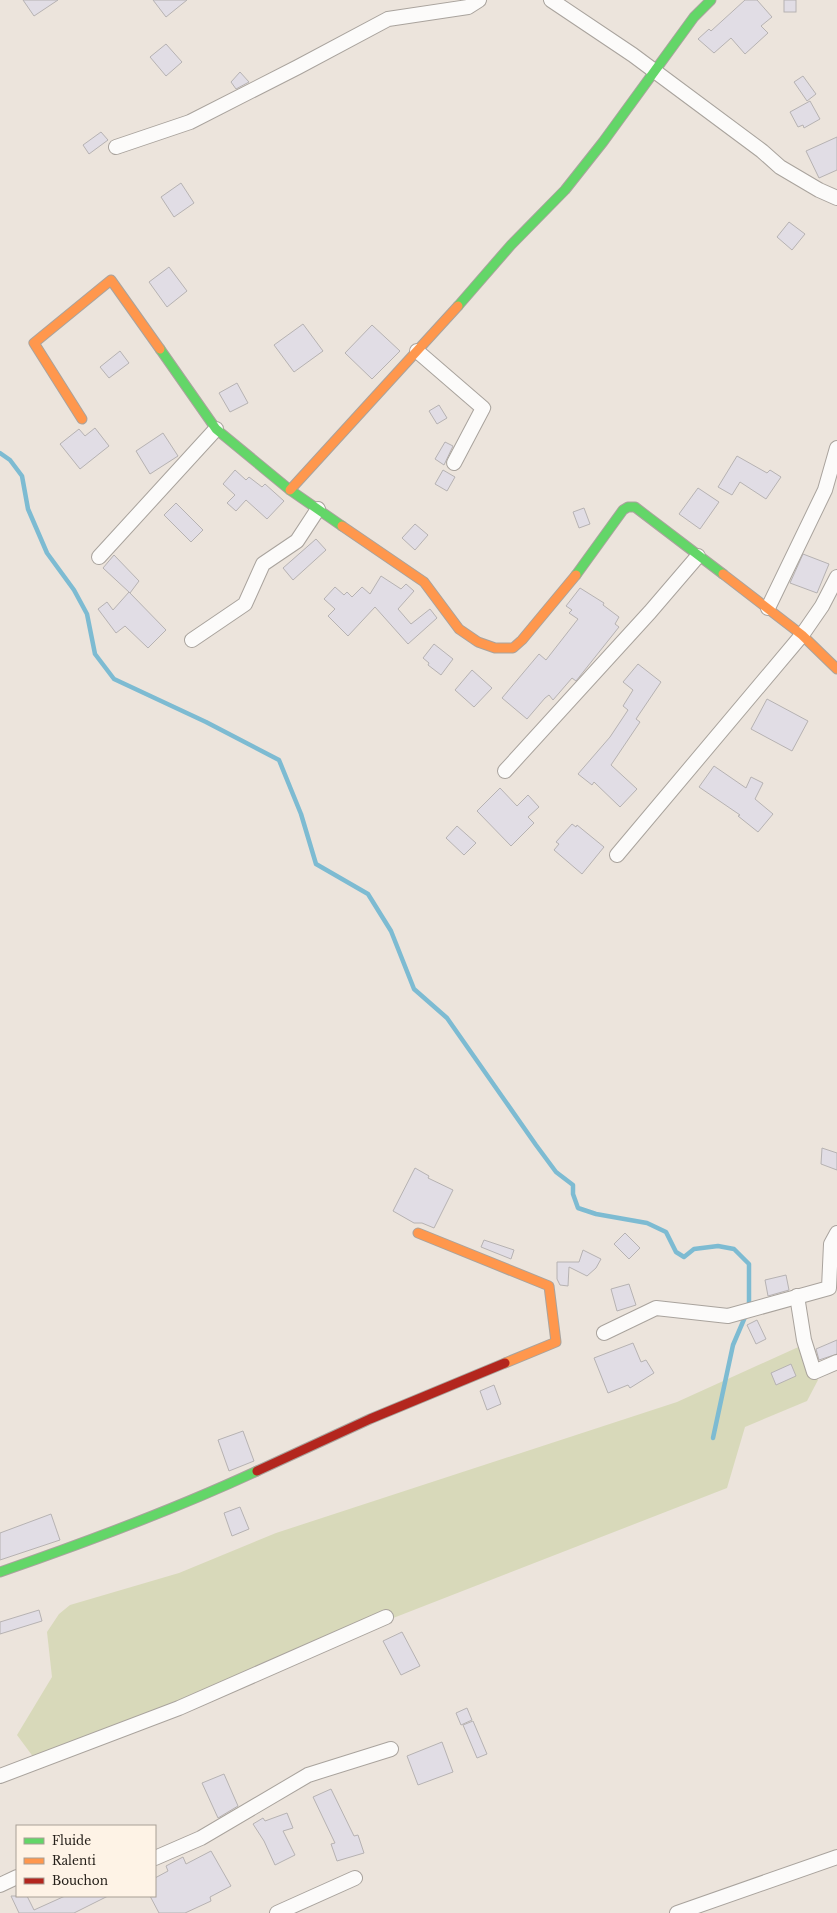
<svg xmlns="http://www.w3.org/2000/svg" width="837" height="1913" viewBox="0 0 837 1913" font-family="'Libre Baskerville',serif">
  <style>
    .green { fill: #d8d9ba }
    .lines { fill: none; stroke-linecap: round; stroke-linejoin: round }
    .stream { stroke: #7dbbd2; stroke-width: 4.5 }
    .building { fill: #e1dde5; stroke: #b6b2b2 }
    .street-casing { stroke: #a9a39d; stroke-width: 16 }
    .fast-casing { stroke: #a9a39d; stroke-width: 11 }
    .slow-casing { stroke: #a9a39d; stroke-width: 11 }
    .jam-casing { stroke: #a9a39d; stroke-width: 11 }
    .street { stroke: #fcfbfa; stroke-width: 14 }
    .fast { stroke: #63d668; stroke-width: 9 }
    .slow { stroke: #ff974d; stroke-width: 9 }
    .jam { stroke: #b3261e; stroke-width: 9 }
  </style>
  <rect width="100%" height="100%" fill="#ece4dc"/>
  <polygon class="green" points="805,1344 818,1380 807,1401 745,1427 727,1488 34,1758 17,1735 52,1677 47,1632 59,1614 70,1605 179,1573 276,1533 677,1402"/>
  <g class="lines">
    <g class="stream">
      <polyline points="0,453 10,460 22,476 28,509 47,553 74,590 87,614 95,654 114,679 206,722 279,760 301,814 316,864 368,894 391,931 414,989 447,1018 536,1145 556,1172 573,1185 573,1194 578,1208 596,1214 647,1223 666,1232 676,1252 684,1257 694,1249 718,1246 734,1249 749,1264 749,1303"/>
      <polyline points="713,1438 733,1345 745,1317"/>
    </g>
  </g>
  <g class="building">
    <polygon points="23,0 58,0 34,16"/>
    <polygon points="153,0 187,0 166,17"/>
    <polygon points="745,0 757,0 772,17 761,26 768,33 745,54 731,38 714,53 698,39 709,29 711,31"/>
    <rect x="784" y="0" width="12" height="12"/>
    <polygon points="166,44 182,62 166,76 150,57"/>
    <polygon points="240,72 249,82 236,89 231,82"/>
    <polygon points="803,76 816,94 807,101 794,82"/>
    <polygon points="810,101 820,119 804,128 803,125 798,127 790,112"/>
    <polygon points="101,132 108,140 89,154 83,145"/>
    <polygon points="837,137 837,170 819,178 806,151"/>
    <polygon points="181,183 194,203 174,217 161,197"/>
    <polygon points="789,222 805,234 792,250 777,237"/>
    <polygon points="169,267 187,291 167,307 149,282"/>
    <polygon points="303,324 323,351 294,372 274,345"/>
    <polygon points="372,325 400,351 372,379 345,353"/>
    <polygon points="120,351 129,363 109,378 100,367"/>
    <polygon points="237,383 248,403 230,412 219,393"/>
    <polygon points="439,405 447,418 437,424 429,411"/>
    <polygon points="95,428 109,446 80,469 60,444 79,429 85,436"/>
    <polygon points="163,433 178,456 150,474 136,451"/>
    <polygon points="445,442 453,446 444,465 435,459"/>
    <polygon points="737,456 767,473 770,470 781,477 766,499 740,482 732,495 718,487"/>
    <polygon points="235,470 246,480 249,477 262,487 265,484 284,501 267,519 246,500 236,511 227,503 235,495 223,484"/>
    <polygon points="443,470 455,477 447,491 435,484"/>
    <polygon points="698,488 719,502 700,529 679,514"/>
    <polygon points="176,503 203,530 191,542 164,515"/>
    <polygon points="584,508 590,524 579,528 573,512"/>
    <polygon points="415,524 428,535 415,550 402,538"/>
    <polygon points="316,539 326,550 293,580 283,568"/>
    <polygon points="803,554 829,564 817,593 790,583"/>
    <polygon points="114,555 139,581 130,593 103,568"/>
    <polygon points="381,576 401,589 406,584 414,591 398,609 411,624 430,609 437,618 408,644 375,607 348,636 328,616 335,609 324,599 335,587 344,595 347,592 352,597 362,587 370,594"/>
    <polygon points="580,588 604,603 603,605 619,617 615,624 619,627 576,681 572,678 553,700 549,695 545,698 527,719 502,698 539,654 546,660 578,619 569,613 572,610 566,606"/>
    <polygon points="129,592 166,630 148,648 125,626 116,633 98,609 107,602 113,610"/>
    <polygon points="434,644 453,659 441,675 428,665 429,663 423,658"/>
    <polygon points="638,664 661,682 636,719 640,722 611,765 637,789 620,807 594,782 592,785 578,774 610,737 628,710 623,706 633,690 623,682"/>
    <polygon points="472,670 492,688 474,707 455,690"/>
    <polygon points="767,699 808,721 792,751 751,729"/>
    <polygon points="714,766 746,788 751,777 763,783 755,799 773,814 758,832 738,816 740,815 699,787"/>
    <polygon points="500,788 517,806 528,795 539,807 528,817 534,823 511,846 477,811"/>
    <polygon points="572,824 576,827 577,825 604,847 582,874 554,850 559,844 556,842"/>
    <polygon points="457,826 476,843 464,855 446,838"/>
    <polygon points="822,1148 837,1153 837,1170 821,1164"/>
    <polygon points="415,1168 429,1176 428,1178 453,1190 434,1228 422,1223 414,1223 393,1211"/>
    <polygon points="625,1233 640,1248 629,1259 614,1244"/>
    <polygon points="484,1240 514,1250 511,1259 481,1247"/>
    <polygon points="583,1250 601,1259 596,1268 587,1276 569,1267 568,1286 560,1285 557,1279 557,1262 579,1262"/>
    <polygon points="786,1275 789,1290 768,1296 765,1280"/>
    <polygon points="629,1284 636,1305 617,1311 611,1289"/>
    <polygon points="757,1320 766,1339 756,1344 747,1325"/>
    <polygon points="837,1340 837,1354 819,1360 816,1349"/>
    <polygon points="633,1343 641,1362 646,1360 654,1373 630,1388 628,1385 608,1393 594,1358"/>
    <polygon points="791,1364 796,1376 776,1385 771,1373"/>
    <polygon points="494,1385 501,1404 487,1410 480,1391"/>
    <polygon points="243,1431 254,1461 229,1471 218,1440"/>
    <polygon points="240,1507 249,1529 232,1536 224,1513"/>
    <polygon points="51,1514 60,1540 0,1560 0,1533"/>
    <polygon points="39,1610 42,1621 0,1634 0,1622"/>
    <polygon points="402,1632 420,1666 401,1675 383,1641"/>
    <polygon points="467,1708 472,1720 461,1725 456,1713"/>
    <polygon points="473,1721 487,1754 477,1758 463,1725"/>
    <polygon points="442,1742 453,1772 418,1785 407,1756"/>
    <polygon points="224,1774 238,1806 218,1818 202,1783"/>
    <polygon points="331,1789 354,1836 358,1835 364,1853 337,1861 331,1844 335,1843 313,1797"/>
    <polygon points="287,1813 293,1828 283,1831 295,1855 275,1865 264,1841 253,1824 263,1818 265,1821"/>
    <polygon points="211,1851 231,1886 210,1897 211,1901 185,1913 159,1913 150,1896 155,1896 155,1878 168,1871 166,1866 183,1857 186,1864"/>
    <polygon points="11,1896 27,1896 34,1910 65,1896 108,1896 74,1913 19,1913"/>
  </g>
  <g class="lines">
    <defs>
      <g id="street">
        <polyline points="551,0 633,55 762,151 780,167 819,190 837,198"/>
        <polyline points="116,147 190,122 298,67 388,19 468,7 479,0"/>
        <polyline points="417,351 483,408 454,463"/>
        <polyline points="99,557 216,429"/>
        <polyline points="768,608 825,490 837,448"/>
        <polyline points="192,640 245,604 263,564 297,541 318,509"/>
        <polyline points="505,771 650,612 698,556"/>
        <polyline points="617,855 802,635 822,606 837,577"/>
        <polyline points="797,1296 804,1340 814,1372 837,1362"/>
        <polyline points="604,1333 656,1308 728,1316 829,1288 831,1244 837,1233"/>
        <polyline points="0,1776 179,1708 386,1617"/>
        <polyline points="155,1858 201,1838 308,1775 391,1749"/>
        <polyline points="0,1885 17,1877"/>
        <polyline points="277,1913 355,1878"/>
        <polyline points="677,1913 837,1857"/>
      </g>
      <g id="fast">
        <polyline points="458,306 511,245 565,190 603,142 694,17 711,0"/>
        <polyline points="160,349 216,429 290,490 342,526"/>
        <polyline points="576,575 623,510 628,507 635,507 723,574"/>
        <path d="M0,1572C87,1542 173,1510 257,1471"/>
      </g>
      <g id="slow">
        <polyline points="82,419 34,343 111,280 160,349"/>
        <polyline points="290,490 458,306"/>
        <polyline points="342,526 424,582 459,629 478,642 495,648 513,648 522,640 576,575"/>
        <polyline points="723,574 802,635 837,669"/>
        <polyline points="418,1233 549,1286 556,1342 505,1363"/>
      </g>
      <polyline id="jam" points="257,1471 370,1419 505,1363"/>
    </defs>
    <use href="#street" class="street-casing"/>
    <use href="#fast" class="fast-casing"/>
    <use href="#slow" class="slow-casing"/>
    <use href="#jam" class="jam-casing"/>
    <use href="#street" class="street"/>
    <use href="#fast" class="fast"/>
    <use href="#slow" class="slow"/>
    <use href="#jam" class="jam"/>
  </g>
  <rect x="16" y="1825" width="140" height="72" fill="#fef3e6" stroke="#a89f95"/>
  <rect x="24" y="1838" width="20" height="6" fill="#63d668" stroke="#a89f95"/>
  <text x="52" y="1845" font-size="12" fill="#26211b">Fluide</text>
  <rect x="24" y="1858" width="20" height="6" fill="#ff974d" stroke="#a89f95"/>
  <text x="52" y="1865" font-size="12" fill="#26211b">Ralenti</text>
  <rect x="24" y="1878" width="20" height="6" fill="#b3261e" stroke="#a89f95"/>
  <text x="52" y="1885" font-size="12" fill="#26211b">Bouchon</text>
</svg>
